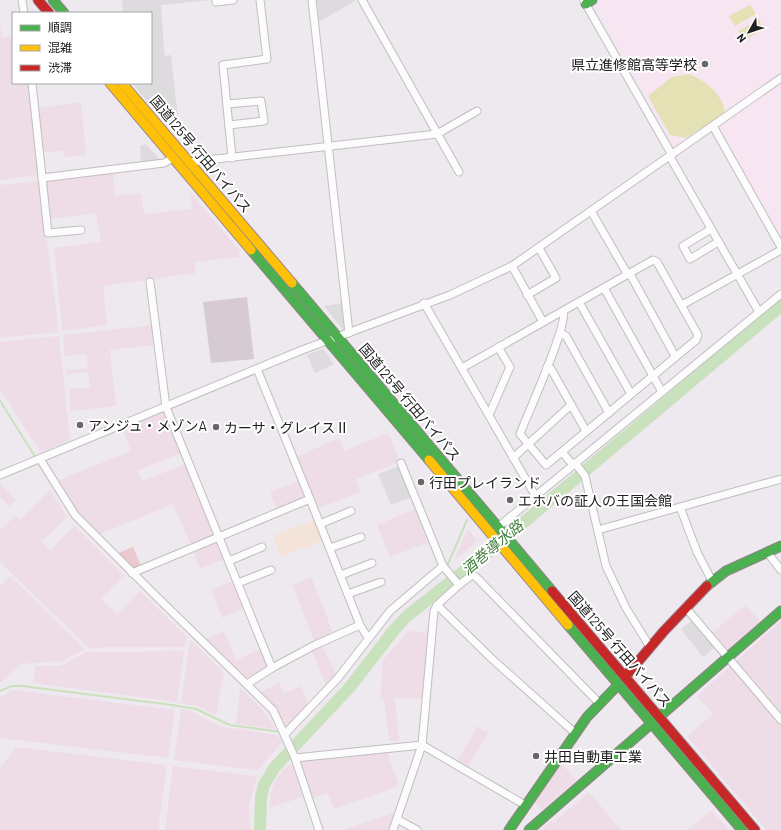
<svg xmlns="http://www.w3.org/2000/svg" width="781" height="830" viewBox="0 0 781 830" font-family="Barlow,'Noto Sans JP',sans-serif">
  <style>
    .education { fill: #f7e5f1 }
    .construction { fill: #d7cbd3 }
    .farmland { fill: #eedde7 }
    .grass { fill: #ebc9ce }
    .park { fill: #f4e3d8 }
    .pitch { fill: #e4e2b5 }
    .parking { fill: #dddbdd }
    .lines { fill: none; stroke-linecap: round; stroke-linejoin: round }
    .stream { stroke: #cae1bd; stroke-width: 2 }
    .river { stroke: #cae1bd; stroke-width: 12 }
    .street-casing { stroke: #c0bec0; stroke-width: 9 }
    .fast-casing { stroke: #98818d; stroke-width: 11 }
    .slow-casing { stroke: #98818d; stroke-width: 11 }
    .jam-casing { stroke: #98818d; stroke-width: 11 }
    .street { stroke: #fcfcfc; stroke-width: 7 }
    .fast { stroke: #4caf50; stroke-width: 9 }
    .slow { stroke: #ffc107; stroke-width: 9 }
    .jam { stroke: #c62828; stroke-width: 9 }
    .poi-dot { fill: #686668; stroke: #fff; stroke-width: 1.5 }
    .labels { text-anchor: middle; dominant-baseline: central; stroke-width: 4; stroke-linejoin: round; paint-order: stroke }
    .poi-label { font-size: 14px; fill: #202020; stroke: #fff; text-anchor: start }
    .street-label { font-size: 14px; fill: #202020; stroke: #fff }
    .water-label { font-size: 15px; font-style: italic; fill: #427f3c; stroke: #fff }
  </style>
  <rect width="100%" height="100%" fill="#eee9ee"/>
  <polygon class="education" points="602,0 781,0 781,238 715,121 675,149 597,7 599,2"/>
  <polygon class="construction" points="247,297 254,359 211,363 203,302"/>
  <g class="farmland">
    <polygon points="0,22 2,38 13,37 13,83 28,83 39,175 0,180"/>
    <polygon points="81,102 86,155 64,157 63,151 43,152 39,108"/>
    <polygon points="113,173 115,196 141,193 144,214 192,209 190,192 240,251 239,257 195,262 196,273 103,286 107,325 62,331 54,248 101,242 96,213 50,219 45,180"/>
    <polygon points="39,181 59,332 0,338 0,185"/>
    <polygon points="154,325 156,345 110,350 116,406 71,411 69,389 90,387 88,372 69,374 67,376 67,368 69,370 88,368 86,354 65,356 63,335"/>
    <polygon points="59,336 70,440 41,453 0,389 0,342"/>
    <polygon points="165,412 181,453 137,471 142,481 185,464 214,533 213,537 191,545 173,504 98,535 77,511 57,481 131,451 123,429"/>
    <polygon points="386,434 390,436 399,462 356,479 360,492 316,509 296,457 339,438 344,451"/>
    <polygon points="300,480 306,495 302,500 277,510 270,492"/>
    <polygon points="0,483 16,500 10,507 0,497"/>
    <polygon points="50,490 67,517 42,541 50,550 75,526 124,576 101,599 117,614 140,591 187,637 184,647 105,647 90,649 0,562 0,530 15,516 20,520"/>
    <polygon points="417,508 430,542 390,557 377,525"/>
    <polygon points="468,529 477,541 453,562"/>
    <polygon points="215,541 218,542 225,559 200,569 193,551"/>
    <polygon points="10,576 85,649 61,661 21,664 0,683 0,586"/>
    <polygon points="311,577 334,635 315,643 292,585"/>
    <polygon points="234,580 245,608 222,618 211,590"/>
    <polygon points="745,605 760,621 728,650 713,632"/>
    <polygon points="781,621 781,830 766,830 687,736 713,714 697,696"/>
    <polygon points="224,631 236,660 261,649 269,668 251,678 243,676 204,639"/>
    <polygon points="409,631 430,633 424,699 395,698 399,741 389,741 384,699 380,698 383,660"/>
    <polygon points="190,640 224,672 216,716 200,707 181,703"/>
    <polygon points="321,644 336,674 326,685 311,649"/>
    <polygon points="184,651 177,702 33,683 35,666 60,666 86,652"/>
    <polygon points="279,683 284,693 301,686 309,705 286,729 276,708 260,692"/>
    <polygon points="240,688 261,708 276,729 236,724"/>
    <polygon points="12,690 175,710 168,758 0,738 0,697"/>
    <polygon points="181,709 191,711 219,726 276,735 283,741 260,768 256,770 174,760"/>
    <polygon points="477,726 488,733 468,766 458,760"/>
    <polygon points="16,747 167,765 158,830 0,830 0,768"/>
    <polygon points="387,752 399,786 334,809 328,793 312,798 300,760"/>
    <polygon points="294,762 305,796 269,808 271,793 275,781 283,770"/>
    <polygon points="561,763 576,780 542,810 533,801"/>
    <polygon points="173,766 257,776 249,805 250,830 165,830"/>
    <polygon points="589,792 621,830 540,830 551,821 553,823"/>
    <polygon points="712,810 729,830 688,830"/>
    <polygon points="396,812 390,830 343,830"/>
  </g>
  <polygon class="grass" points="133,547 141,566 132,570 117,556 118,553"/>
  <polygon class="park" points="315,520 323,540 281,557 273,536"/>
  <g class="pitch">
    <polygon points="750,5 756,14 735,26 729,16"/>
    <polygon points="759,20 764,29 743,41 738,31"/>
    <path d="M689,74C706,81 723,94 725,113L686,138L670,135L648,96L672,77Z"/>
  </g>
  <g class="parking">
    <polygon points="122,0 210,0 161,5 164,49 165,56 171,55 179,127 168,127 132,83 151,83 151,13 123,13"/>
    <polygon points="317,0 356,0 319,22"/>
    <polygon points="146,144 160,160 141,162 140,146"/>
    <polygon points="344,303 346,318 345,330 343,330 324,306"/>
    <polygon points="323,349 334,364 315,373 307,355"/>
    <polygon points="400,466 412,497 391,505 378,474"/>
    <polygon points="692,621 714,648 703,657 681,629"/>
  </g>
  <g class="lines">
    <g class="stream">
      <polyline points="0,401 36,458"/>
      <polyline points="448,564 467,520"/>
      <polyline points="0,691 12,686 22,686 172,705 196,709 230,725 281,732"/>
    </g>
    <polyline class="river" points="260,830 261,797 264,785 274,768 350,687 394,630 407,616 492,549 781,306"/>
    <defs>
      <g id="street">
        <polyline points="22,0 24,13"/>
        <polyline points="216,0 216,2 233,0"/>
        <polyline points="312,0 349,333"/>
        <polyline points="362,0 459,172"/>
        <polyline points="584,1 672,155"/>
        <polyline points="32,83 48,233 81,230"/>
        <polyline points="227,104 261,101 264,121 229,125"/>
        <polyline points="713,126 781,247"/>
        <polyline points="670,157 759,312"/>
        <polyline points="232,158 223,65 267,59 260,0"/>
        <polyline points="189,162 437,134 477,111"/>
        <polyline points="42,178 164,163 173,158"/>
        <polyline points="591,211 628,275"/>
        <polyline points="711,229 683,246 690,259 718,242"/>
        <polyline points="512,266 543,322"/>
        <polyline points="630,274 675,356"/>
        <polyline points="150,282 166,407 272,668 247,684"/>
        <polyline points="604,288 662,392"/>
        <polyline points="527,295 556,278 539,248"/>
        <polyline points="579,302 631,394"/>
        <polyline points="424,303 536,497"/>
        <polyline points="682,305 781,250"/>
        <polyline points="560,333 566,336 609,413"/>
        <polyline points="547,367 551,369 586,431"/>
        <path d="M462,368L653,260L657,262L698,335L696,340L546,465L520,434C527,415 569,324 563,311"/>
        <polyline points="489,415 510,367 498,347"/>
        <polyline points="562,452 573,465"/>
        <polyline points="513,458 571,405"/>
        <polyline points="40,459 75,515 157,597 273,710 295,758 319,830"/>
        <polyline points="575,463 585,476 606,566 626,608 650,647"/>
        <polyline points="0,475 302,350 450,295 512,266 781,78"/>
        <polyline points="310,499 360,625 368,638"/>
        <polyline points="680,507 781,479"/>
        <polyline points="320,524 351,511"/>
        <polyline points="498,527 781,294"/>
        <polyline points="598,530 680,507 697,552 712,581"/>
        <polyline points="330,548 361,537"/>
        <polyline points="767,552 781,570"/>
        <polyline points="229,561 262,547"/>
        <polyline points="443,566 459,585 437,605 491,658 575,733"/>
        <polyline points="132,573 310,499 257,369"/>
        <polyline points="341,575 372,563"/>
        <polyline points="238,583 271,570"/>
        <polyline points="459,585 472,575 476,577 599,703"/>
        <polyline points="348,594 381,582"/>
        <polyline points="686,608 781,720"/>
        <polyline points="272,668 315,645 360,625"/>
        <polyline points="285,734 338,678 390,611 443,566 401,463"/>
        <polyline points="295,758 422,745 525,805"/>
        <polyline points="397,819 417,830"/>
        <polyline points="393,830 422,745 434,611 437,605"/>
      </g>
      <g id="fast">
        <polyline points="53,0 64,13"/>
        <polyline points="586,4 592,0"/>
        <polyline points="251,250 429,460"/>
        <polyline points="292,283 552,591"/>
        <polyline points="707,586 726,571 781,546"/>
        <polyline points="568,625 742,830"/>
        <polyline points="509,830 587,717 618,685"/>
        <polyline points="529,830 781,611"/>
      </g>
      <g id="slow">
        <polyline points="110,83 251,250"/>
        <polyline points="122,83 292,283"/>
        <polyline points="429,460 568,625"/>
      </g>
      <g id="jam">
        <polyline points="38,0 49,13"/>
        <polyline points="552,591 755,830"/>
        <polyline points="625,677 664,631 707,586"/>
      </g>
    </defs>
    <use href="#street" class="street-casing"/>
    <use href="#fast" class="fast-casing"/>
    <use href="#slow" class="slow-casing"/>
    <use href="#jam" class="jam-casing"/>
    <use href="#street" class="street"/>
    <use href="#fast" class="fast"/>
    <use href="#slow" class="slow"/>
    <use href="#jam" class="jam"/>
  </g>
  <g class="poi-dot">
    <circle cx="705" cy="64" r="4"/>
    <circle cx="80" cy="425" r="4"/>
    <circle cx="216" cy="427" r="4"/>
    <circle cx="421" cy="482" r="4"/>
    <circle cx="510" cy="500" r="4"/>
    <circle cx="536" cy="756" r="4"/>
  </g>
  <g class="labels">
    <g class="poi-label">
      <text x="697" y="64" text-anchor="end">県立進修館高等学校</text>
      <text x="88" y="425">アンジュ・メゾンA</text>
      <text x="224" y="427">カーサ・グレイスⅡ</text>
      <text x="429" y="482">行田プレイランド</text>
      <text x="518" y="500">エホバの証人の王国会館</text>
      <text x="544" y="756">井田自動車工業</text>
    </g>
    <g class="street-label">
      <text transform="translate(201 154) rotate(50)">国道125号 行田バイパス</text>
      <text transform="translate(410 402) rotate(50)">国道125号 行田バイパス</text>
      <text transform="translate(620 649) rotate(49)">国道125号 行田バイパス</text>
    </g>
    <g class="water-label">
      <text transform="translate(492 547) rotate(-40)">酒巻導水路</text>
    </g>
  </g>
  <rect x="12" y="12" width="140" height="72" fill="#ffffff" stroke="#a6a6a6"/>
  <rect x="20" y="25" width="20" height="6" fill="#4caf50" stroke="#a6a6a6"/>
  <text x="48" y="32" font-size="12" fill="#202020">順調</text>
  <rect x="20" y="45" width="20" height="6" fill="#ffc107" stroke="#a6a6a6"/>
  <text x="48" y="52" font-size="12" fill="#202020">混雑</text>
  <rect x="20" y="65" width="20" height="6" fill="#c62828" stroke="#a6a6a6"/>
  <text x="48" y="72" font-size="12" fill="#202020">渋滞</text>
  <g transform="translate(749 32) rotate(231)" stroke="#ffffff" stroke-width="3" paint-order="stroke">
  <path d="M0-3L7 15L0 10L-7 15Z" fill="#202020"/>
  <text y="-6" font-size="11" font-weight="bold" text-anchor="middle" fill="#202020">N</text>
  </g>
</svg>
